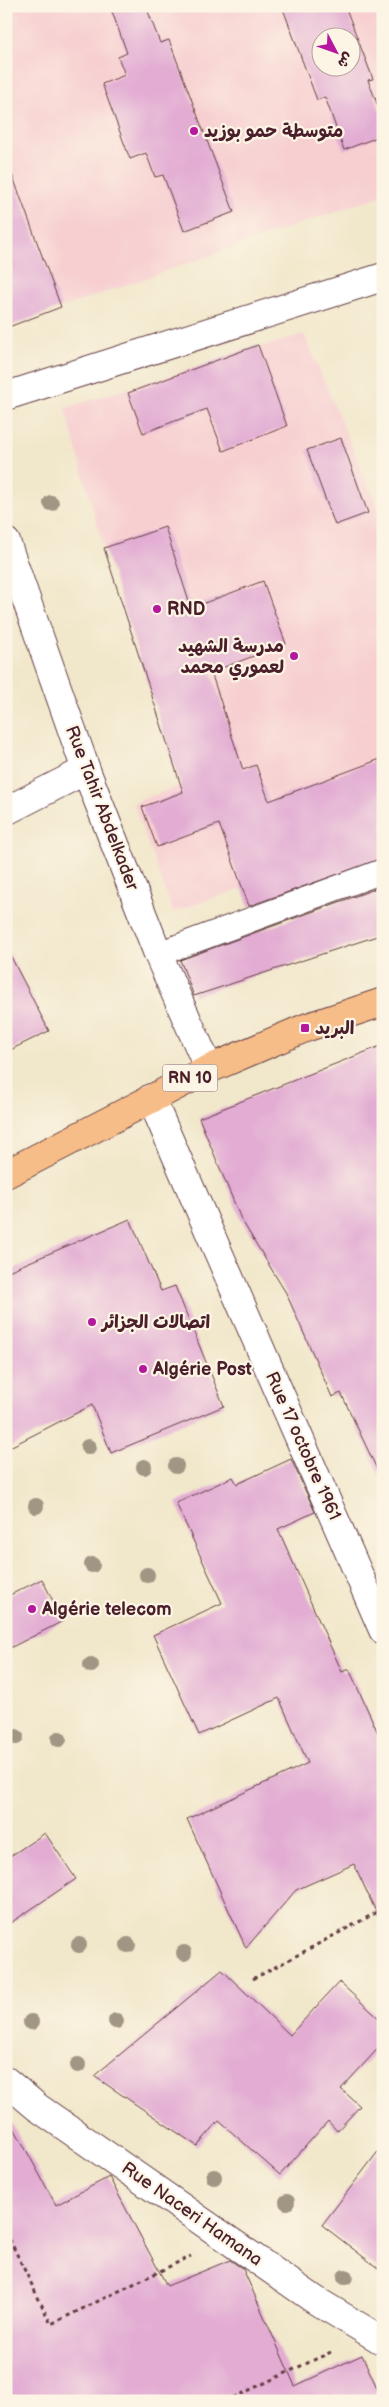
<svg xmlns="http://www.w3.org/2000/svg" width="389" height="2407" viewBox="0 0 389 2407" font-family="'Balsamiq Sans','Playpen Sans Arabic',sans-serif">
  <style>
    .built { fill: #f7cfd1; fill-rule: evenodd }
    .building { fill: #e2acd3; fill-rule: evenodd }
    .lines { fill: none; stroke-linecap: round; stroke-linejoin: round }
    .service-casing { stroke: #633d43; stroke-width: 26 }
    .minor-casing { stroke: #633d43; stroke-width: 30 }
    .primary-casing { stroke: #633d43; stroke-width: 30 }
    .path { stroke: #633d43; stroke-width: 3; stroke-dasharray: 4 4; stroke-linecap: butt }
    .service { stroke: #fff; stroke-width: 24 }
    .minor { stroke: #fff; stroke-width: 28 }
    .primary { stroke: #f7bd88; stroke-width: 28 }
    .tree { fill: #a09683 }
    .poi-dot { fill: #b5179e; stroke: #fcf5e5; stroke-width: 2 }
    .labels { text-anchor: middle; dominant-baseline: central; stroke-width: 4.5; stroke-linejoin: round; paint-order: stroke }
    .shield { fill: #fcf5e5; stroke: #7f5f63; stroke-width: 1 }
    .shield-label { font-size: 16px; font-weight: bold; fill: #4a1f2b }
    .poi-label { font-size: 18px; font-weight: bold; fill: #4a1f2b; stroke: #fcf5e5; text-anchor: start }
    .street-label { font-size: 18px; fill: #4a1f2b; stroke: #fcf5e5 }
  </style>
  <rect width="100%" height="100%" fill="#fcf5e5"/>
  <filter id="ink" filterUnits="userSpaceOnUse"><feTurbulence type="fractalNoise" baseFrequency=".02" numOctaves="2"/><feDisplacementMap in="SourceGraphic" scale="10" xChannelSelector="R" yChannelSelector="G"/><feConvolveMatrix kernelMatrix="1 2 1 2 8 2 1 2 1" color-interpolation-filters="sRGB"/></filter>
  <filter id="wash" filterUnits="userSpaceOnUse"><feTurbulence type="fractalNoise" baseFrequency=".0096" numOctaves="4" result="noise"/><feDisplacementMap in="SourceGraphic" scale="20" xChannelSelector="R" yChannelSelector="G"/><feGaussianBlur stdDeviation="1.12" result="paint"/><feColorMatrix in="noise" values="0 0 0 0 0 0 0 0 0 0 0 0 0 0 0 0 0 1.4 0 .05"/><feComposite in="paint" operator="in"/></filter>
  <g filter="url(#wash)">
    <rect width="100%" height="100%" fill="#f1e7cb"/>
    <g class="built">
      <path d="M6,6H383V195L6,327ZM322,38H352V68H322Z"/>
      <polygon points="304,334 383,520 383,840 173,912 133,803 241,763 165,528 104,548 65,408"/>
    </g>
    <g id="blocks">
      <g class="building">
        <polygon points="110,6 146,6 160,43 169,40 234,212 184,231 163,175 155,177 146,153 130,159 102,84 125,75 118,57 127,53"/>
        <path d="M282,6H345L373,79L368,80L383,119V135L344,150L325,97L317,100ZM322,38H352V68H322Z"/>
        <polygon points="6,169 10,169 61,307 6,328"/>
        <polygon points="258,345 287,426 223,451 207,409 143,433 128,393"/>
        <polygon points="341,438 368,513 335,525 307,450"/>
        <polygon points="165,527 191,608 263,581 286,644 211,672 243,770 256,765 269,801 383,758 383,858 249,906 219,824 157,847 142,807 183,792 104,548"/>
        <polygon points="383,886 383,934 194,996 180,960"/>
        <polygon points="6,947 49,1031 6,1052"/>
        <polygon points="383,1045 383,1482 341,1393 332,1397 286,1293 241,1219 199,1118"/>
        <polygon points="130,1219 161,1291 175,1286 224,1406 111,1453 92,1405 6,1449 6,1272"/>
        <polygon points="291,1459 315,1512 278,1529 342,1672 349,1669 383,1744 383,1927 354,1864 296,1890 246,1948 187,1819 308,1763 279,1698 199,1735 153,1635 222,1603 176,1503 233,1477 237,1484"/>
        <polygon points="42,1579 63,1621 6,1650 6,1597"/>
        <polygon points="45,1833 76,1879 6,1926 6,1859"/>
        <polygon points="222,1970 290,2035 339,1982 383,2022 383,2043 341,2089 360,2106 337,2131 328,2121 280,2175 219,2121 197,2146 94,2076"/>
        <polygon points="6,2113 56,2205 109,2177 167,2286 230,2260 243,2269 295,2386 362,2355 383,2401 6,2401"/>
        <polygon points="383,2145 383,2272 322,2225"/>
      </g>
    </g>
  </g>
  <g filter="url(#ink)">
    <use href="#blocks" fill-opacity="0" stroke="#633d43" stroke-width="1"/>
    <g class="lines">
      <defs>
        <polyline id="service" points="158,954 383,871"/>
        <g id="minor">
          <polyline points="6,396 383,277"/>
          <polyline points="6,542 86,770 158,954 209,1069"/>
          <polyline points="6,811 86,770"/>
          <polyline points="151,1098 383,1630"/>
          <polyline points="6,2081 37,2107 315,2300 383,2341"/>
        </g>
        <polyline id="primary" points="6,1174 209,1069 305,1028 383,1002"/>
      </defs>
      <use href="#service" class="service-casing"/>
      <use href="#minor" class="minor-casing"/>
      <use href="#primary" class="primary-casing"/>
      <g class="path">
        <polyline points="253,1979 383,1909"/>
        <polyline points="6,2232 51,2324 191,2256"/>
        <polyline points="226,2401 331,2352"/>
      </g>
      <use href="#service" class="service"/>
      <use href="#minor" class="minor"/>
      <use href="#primary" class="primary"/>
    </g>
    <g class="tree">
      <circle cx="51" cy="503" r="8"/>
      <circle cx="88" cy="1447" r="8"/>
      <circle cx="176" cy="1466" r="8"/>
      <circle cx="144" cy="1467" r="8"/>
      <circle cx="36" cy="1506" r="8"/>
      <circle cx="92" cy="1565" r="8"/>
      <circle cx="147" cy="1575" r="8"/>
      <circle cx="91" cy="1665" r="8"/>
      <circle cx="16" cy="1737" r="8"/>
      <circle cx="59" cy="1739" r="8"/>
      <circle cx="79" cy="1945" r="8"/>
      <circle cx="128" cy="1945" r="8"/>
      <circle cx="184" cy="1953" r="8"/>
      <circle cx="116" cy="2021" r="8"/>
      <circle cx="31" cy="2022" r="8"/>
      <circle cx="78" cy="2065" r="8"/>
      <circle cx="214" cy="2177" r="8"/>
      <circle cx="287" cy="2202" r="8"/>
      <circle cx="345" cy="2277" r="8"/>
    </g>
  </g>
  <g class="poi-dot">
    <circle cx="194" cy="131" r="5"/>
    <circle cx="157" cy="609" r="5"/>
    <circle cx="294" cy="656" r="5"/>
    <rect x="300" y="1023" width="10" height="10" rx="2.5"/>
    <circle cx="92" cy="1322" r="5"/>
    <circle cx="143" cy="1369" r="5"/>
    <circle cx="32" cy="1609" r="5"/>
  </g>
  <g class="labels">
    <rect class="shield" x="162.5" y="1064.5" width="55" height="27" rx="4"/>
    <g class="shield-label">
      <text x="190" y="1078">RN 10</text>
    </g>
    <g class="poi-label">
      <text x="204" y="131">متوسطة حمو بوزيد</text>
      <text x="167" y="609">RND</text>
      <text x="284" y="646" text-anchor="end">مدرسة الشهيد<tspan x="284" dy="21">لعموري محمد</tspan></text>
      <text x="315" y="1028">البريد</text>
      <text x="102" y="1322">اتصالات الجزائر</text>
      <text x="153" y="1369">Algérie Post</text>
      <text x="42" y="1609">Algérie telecom</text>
    </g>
    <g class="street-label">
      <text transform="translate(102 808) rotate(69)">Rue Tahir Abdelkader</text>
      <text transform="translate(303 1446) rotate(66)">Rue 17 octobre 1961</text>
      <text transform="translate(192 2214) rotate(35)">Rue Naceri Hamana</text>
    </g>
  </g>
  <rect width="389" height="2407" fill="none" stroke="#fcf5e5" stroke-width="25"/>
  <g transform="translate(336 52) rotate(131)"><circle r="24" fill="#fcf5e5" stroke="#b59f9b"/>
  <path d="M0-4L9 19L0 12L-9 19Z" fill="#b5179e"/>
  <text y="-8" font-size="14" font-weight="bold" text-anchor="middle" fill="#4a1f2b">ش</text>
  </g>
</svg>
